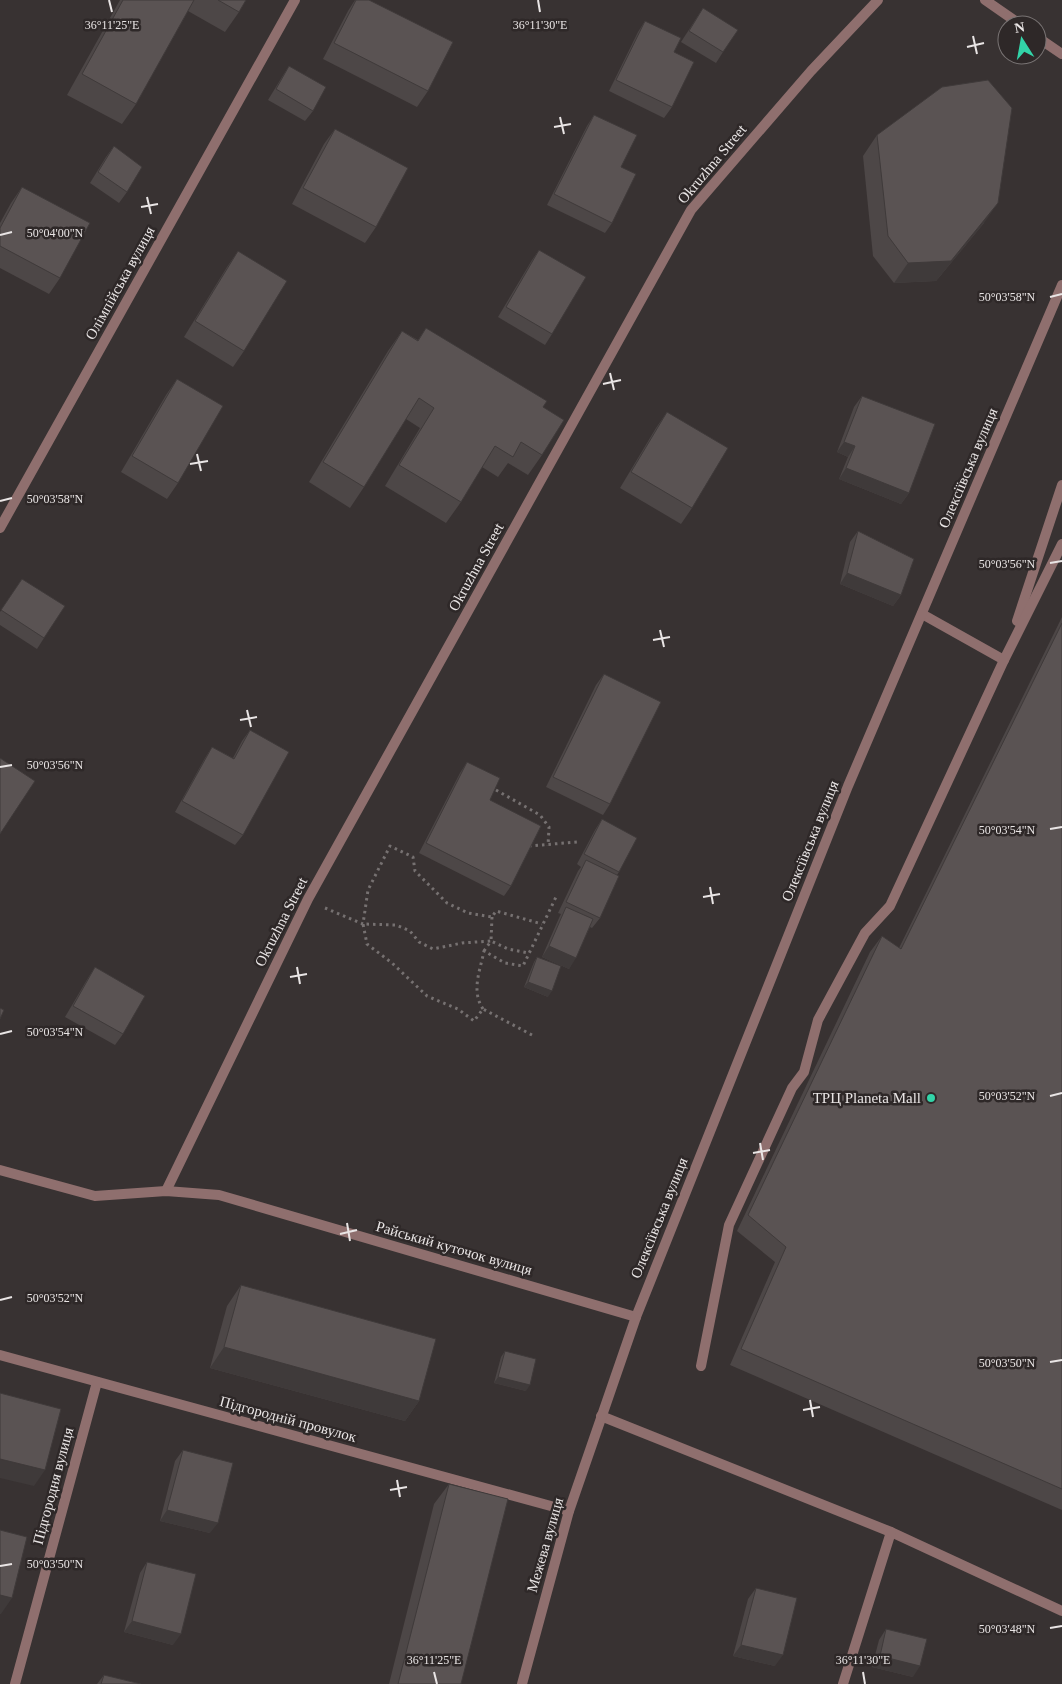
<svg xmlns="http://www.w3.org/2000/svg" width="1062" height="1684" viewBox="0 0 1062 1684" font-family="'Times New Roman',serif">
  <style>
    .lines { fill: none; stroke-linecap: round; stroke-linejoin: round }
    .path { stroke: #767171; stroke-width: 3; stroke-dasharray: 2.5 4; stroke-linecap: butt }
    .lane { stroke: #8f6f6e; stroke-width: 10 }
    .street { stroke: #8f6f6e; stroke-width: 10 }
    .wall { fill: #4d4747 }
    .shaded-wall { fill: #3f3a3a }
    .building { fill: #5a5353; stroke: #3f3a3a }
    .ticks { fill: none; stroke: #e9e5e5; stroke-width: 2 }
    .poi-dot { fill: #32d4a8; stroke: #2e2828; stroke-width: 2 }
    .labels { text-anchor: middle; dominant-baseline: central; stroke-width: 5; stroke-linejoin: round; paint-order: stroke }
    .street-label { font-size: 15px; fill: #e9e5e5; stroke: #2e2828 }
    .poi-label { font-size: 15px; fill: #e9e5e5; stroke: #2e2828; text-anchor: end }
    .ticks-label { font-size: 12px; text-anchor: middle; fill: #e9e5e5; stroke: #2e2828; stroke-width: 5; stroke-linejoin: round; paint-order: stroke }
  </style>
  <rect width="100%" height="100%" fill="#383232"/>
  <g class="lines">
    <g class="path">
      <polyline points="496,790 540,815 549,827 548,846"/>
      <polyline points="529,846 577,842"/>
      <polyline points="325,908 363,924 368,890 390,846 413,857 415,871 447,903 468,913 492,917 496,911 542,924"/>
      <polyline points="492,917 491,941 508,949 528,953"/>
      <polyline points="484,951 491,941 462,943 433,949 419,942 410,931 396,925 363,924 367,944 392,963 427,996 458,1009 474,1021 483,1009 532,1035"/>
      <path d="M483,1009C471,991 480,971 484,951L505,963L523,966L556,897"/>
    </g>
    <g class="lane">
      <polyline points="922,614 1004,660"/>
      <polyline points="1017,621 1062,485"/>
      <polyline points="701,1366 729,1225 792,1088 804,1072 818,1020 865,933 890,906 1004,660 1062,544"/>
    </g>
    <g class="street">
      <polyline points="985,0 1021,25"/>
      <polyline points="1037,37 1062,54"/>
      <polyline points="0,528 295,0"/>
      <polyline points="0,1170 95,1196 166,1191 219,1195 636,1317"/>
      <polyline points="166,1191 308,899 691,210 811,71 878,0"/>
      <polyline points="0,1355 569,1511"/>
      <polyline points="601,1416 891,1532 1062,1611"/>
      <polyline points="15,1684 97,1382"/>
      <polyline points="522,1684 569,1511 636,1317 848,786 1062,285"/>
      <polyline points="843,1684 891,1532"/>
    </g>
  </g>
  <g class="wall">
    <polygon points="120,0 246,0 239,12 225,32 188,11 136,104 122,124 67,95"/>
    <polygon points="355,0 369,0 428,91 417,107 323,59 348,11"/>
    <polygon points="703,8 723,52 716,63 681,42"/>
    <polygon points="645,21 674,52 672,107 664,118 609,91 638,32"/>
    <polygon points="289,66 313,111 305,121 268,100 282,77"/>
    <polygon points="594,115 621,167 612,223 605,233 547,205 587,126"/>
    <polygon points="335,129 376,227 365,243 292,204 324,144"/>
    <polygon points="877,135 984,223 936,281 894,283 873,256 863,156"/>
    <polygon points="114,146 127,192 119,203 90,183 106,157"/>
    <polygon points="22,187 60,278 49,294 0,268 0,223 11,203"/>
    <polygon points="539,250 552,334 545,345 498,317 532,260"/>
    <polygon points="238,251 244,351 233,367 184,337 227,267"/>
    <polygon points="426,328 543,407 542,455 528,475 508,463 498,477 482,467 461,502 446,523 385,486 420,428 406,419 364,487 350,508 309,482 388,351 402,331 418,340"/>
    <polygon points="177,379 178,483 167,499 121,472 166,395"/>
    <polygon points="862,396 909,493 901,504 839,479 848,457 837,452 854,407"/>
    <polygon points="667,412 692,508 681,524 620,488 656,428"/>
    <polygon points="858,531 901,595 893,606 840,584 850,542"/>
    <polygon points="22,579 44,638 37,649 0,625 0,612"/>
    <polygon points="1062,617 1062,1510 730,1365 775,1262 737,1231 870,952 882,936 899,948"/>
    <polygon points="604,674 610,804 603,815 546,787 596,685"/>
    <polygon points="250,730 243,835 235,845 175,812 205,758 212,747 233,758 242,741"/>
    <polygon points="467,762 490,800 511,886 504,896 419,853 460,773"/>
    <polygon points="602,819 619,872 617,875 600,918 592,928 590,927 569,969 542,957 559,918 561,914 558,913 578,871 581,867 577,864 595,830"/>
    <polygon points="537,957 548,997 524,987 534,962"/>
    <polygon points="95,967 123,1034 115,1045 65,1017 88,978"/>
    <polygon points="241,1285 419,1401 405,1421 210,1368 227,1306"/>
    <polygon points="505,1351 526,1391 494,1383 501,1357"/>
    <polygon points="183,1450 210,1533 160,1521 175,1461"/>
    <polygon points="449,1484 461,1684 389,1684 434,1504"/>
    <polygon points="147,1562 173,1645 124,1632 140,1573"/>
    <polygon points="756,1588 775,1666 733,1656 748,1599"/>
    <polygon points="886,1629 913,1677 872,1667 879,1640"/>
    <polygon points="104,1675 141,1684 97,1684"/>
  </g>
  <g class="shaded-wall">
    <polygon points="998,203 984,223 936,281 894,283 908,263"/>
    <polygon points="844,442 855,446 848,457 837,452"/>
    <polygon points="846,468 909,493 901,504 839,479"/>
    <polygon points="847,573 901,595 893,606 840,584"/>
    <polygon points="549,946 576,958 569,969 542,957"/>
    <polygon points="528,982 552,991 548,997 524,987"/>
    <polygon points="224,1347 419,1401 405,1421 210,1368"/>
    <polygon points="498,1377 530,1385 526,1391 494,1383"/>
    <polygon points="0,1459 45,1470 34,1486 0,1478"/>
    <polygon points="167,1510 218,1523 210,1533 160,1521"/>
    <polygon points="0,1595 12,1598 1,1614 0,1614"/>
    <polygon points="132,1621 181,1634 173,1645 124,1632"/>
    <polygon points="741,1645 783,1655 775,1666 733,1656"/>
    <polygon points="880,1656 920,1666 913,1677 872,1667"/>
  </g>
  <g class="building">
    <polygon points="123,0 194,0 136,104 82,74"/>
    <polygon points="218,0 246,0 239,12"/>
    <polygon points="356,0 369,0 453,42 428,91 334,43"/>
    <polygon points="703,8 738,30 723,52 689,31"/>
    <polygon points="645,21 681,38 674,52 694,62 672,107 616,80"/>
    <polygon points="289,66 326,87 313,111 276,89"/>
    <polygon points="988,80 1012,108 998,203 951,261 908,263 888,236 877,135 942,87"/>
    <polygon points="594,115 637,135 621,167 636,174 612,223 554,194"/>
    <polygon points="335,129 408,168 376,227 303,188"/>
    <polygon points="114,146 142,167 127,192 98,172"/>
    <polygon points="22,187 90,223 60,278 0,246 0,228"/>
    <polygon points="539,250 586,277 552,334 506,307"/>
    <polygon points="238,251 287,281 244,351 195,321"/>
    <polygon points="426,328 547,401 543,407 564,420 542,455 521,442 513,457 495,446 461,502 399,465 434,408 419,398 364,487 323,462 402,331 418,341"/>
    <polygon points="177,379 223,406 178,483 132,456"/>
    <polygon points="862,396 935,424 909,493 846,468 855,446 844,442"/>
    <polygon points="667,412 728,448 692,508 631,472"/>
    <polygon points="858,531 914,559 901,595 847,573"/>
    <polygon points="22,579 65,606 44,638 1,610"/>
    <polygon points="1062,623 1062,1489 741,1349 786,1247 748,1215 882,936 901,949"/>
    <polygon points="604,674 661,702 610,804 553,777"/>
    <polygon points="250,730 289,752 243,835 182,801 212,747 234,759"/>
    <polygon points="0,758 35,781 0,834"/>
    <polygon points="467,762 500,778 490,800 541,826 511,886 426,843"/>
    <polygon points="602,819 637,838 619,872 584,854"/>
    <polygon points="586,860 619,876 600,918 566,902"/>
    <polygon points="566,907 593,919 576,958 549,946"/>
    <polygon points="537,957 561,966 552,991 528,982"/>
    <polygon points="95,967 145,996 123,1034 73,1006"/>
    <polygon points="0,1008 4,1010 0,1019"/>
    <polygon points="241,1285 436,1339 419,1401 224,1347"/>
    <polygon points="505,1351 536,1359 530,1385 498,1377"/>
    <polygon points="0,1393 61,1409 45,1470 0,1459"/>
    <polygon points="183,1450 233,1463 218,1523 167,1510"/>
    <polygon points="449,1484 508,1499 461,1684 398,1684"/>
    <polygon points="0,1530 27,1537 12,1598 0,1595"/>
    <polygon points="147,1562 196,1574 181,1634 132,1621"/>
    <polygon points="756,1588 797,1598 783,1655 741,1645"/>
    <polygon points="886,1629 927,1639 920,1666 880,1656"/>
    <polygon points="104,1675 141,1684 101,1684"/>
  </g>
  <path class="ticks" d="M109,0L112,12M538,0L540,12M973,36L977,54M967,47L984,43M560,117L564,134M554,127L571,124M147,197L151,214M141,207L158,204M0,235L12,232M1050,297L1062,294M610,373L614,390M603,384L621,380M197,454L201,471M190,464L208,461M0,501L12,498M1050,563L1062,561M660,630L664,647M653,640L670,637M247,710L251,727M240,720L257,717M0,767L12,765M1050,829L1062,827M710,887L713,904M703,897L720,894M297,967L300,984M290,977L307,974M0,1034L12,1031M1050,1096L1062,1093M760,1143L763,1160M753,1153L770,1150M347,1223L350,1241M340,1234L357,1230M0,1300L12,1297M1050,1362L1062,1360M810,1400L813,1417M803,1410L820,1407M397,1480L400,1497M390,1490L407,1487M0,1566L12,1564M1050,1628L1062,1626M434,1672L437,1684M863,1672L865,1684"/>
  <circle class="poi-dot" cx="931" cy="1098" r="5"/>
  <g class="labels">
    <g class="street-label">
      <text transform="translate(712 164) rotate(-50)">Okruzhna Street</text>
      <text transform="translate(120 283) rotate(-61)">Олімпійська вулиця</text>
      <text transform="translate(968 468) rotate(-67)">Олексіївська вулиця</text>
      <text transform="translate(476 567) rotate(-61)">Okruzhna Street</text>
      <text transform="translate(810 841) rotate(-68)">Олексіївська вулиця</text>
      <text transform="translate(281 922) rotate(-63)">Okruzhna Street</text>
      <text transform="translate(659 1218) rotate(-68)">Олексіївська вулиця</text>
      <text transform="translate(454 1248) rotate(16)">Райський куточок вулиця</text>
      <text transform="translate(288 1419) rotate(15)">Підгородній провулок</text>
      <text transform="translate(53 1486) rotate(-75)">Підгородня вулиця</text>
      <text transform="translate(545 1545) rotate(-74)">Межева вулиця</text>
    </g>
    <g class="poi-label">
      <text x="921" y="1098">ТРЦ Planeta Mall</text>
    </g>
  </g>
  <g class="ticks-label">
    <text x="112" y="29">36°11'25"E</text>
    <text x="540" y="29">36°11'30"E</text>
    <text x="55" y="237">50°04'00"N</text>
    <text x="1007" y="301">50°03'58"N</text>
    <text x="55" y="503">50°03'58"N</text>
    <text x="1007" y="568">50°03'56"N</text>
    <text x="55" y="769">50°03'56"N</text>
    <text x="1007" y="834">50°03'54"N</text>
    <text x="55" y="1036">50°03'54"N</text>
    <text x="1007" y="1100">50°03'52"N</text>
    <text x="55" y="1302">50°03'52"N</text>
    <text x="1007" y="1367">50°03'50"N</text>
    <text x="55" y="1568">50°03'50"N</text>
    <text x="1007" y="1633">50°03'48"N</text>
    <text x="434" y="1664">36°11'25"E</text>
    <text x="863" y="1664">36°11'30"E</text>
  </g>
  <g transform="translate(1022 40) rotate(349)"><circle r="24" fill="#2e2828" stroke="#797474"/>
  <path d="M0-4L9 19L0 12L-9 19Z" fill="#32d4a8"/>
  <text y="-8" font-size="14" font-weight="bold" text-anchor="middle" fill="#e9e5e5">N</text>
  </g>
</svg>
